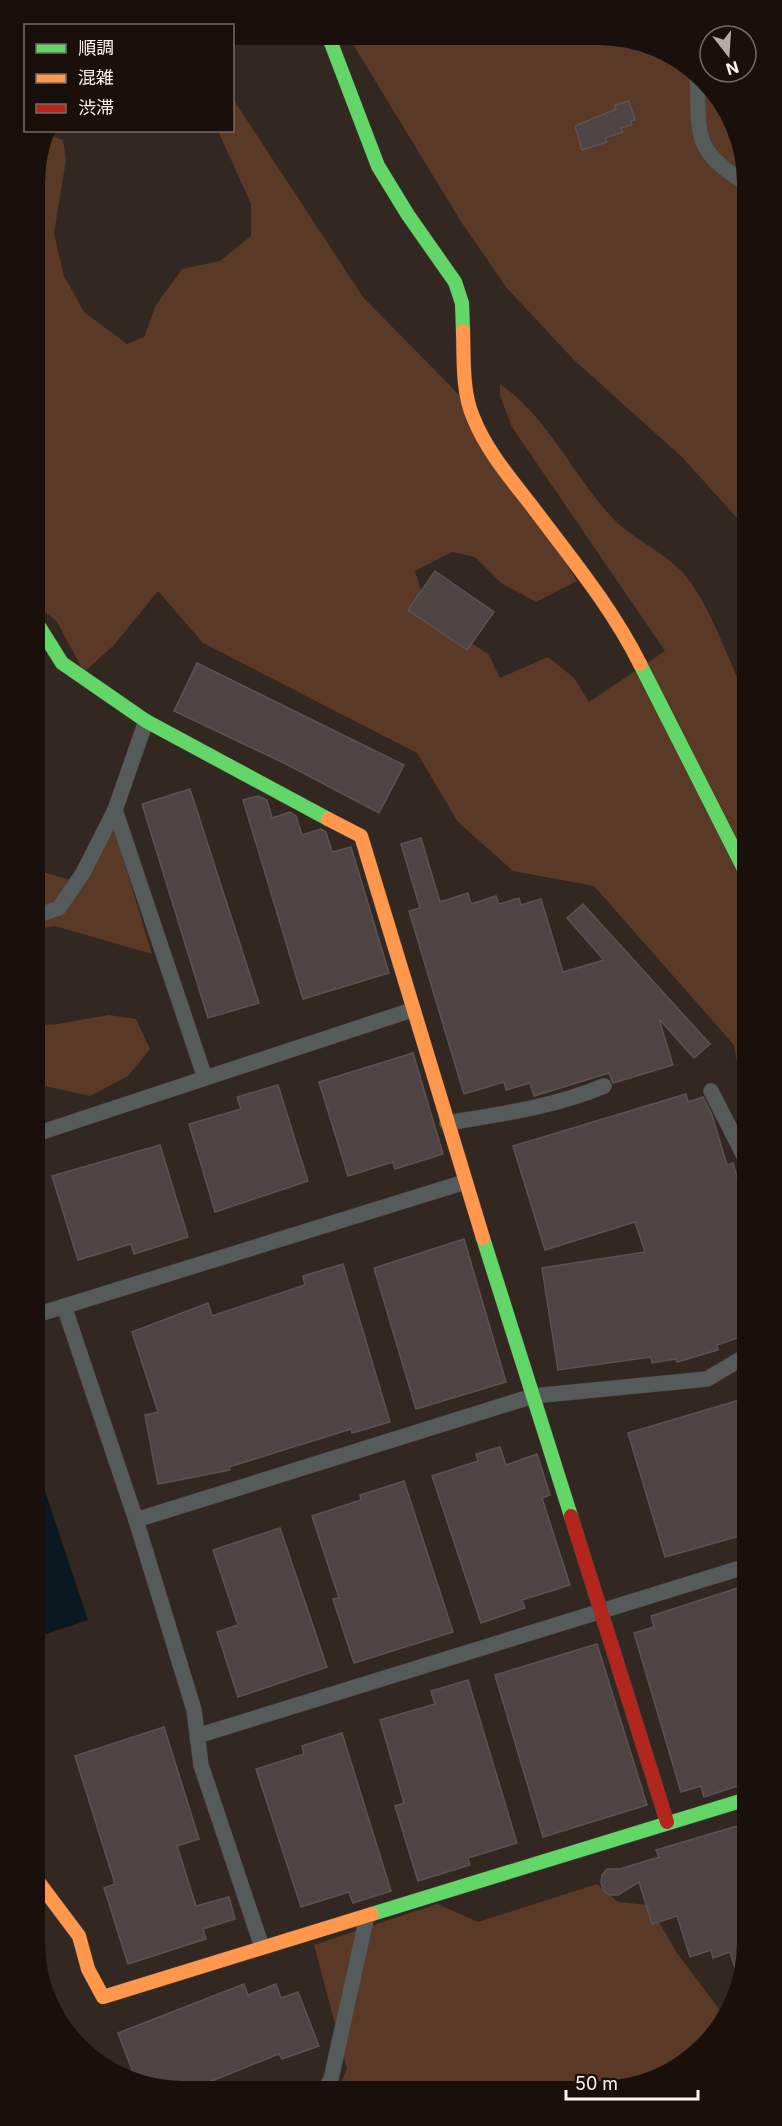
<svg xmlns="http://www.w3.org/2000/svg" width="782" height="2126" viewBox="0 0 782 2126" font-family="Inter,'Noto Sans JP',sans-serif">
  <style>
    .green { fill: #5b3927 }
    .water { fill: #09191f }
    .building { fill: #4e4444; stroke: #5c5252; stroke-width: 1.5 }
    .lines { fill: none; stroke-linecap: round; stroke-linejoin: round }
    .street-casing { stroke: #4d443f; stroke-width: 16 }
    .fast-casing { stroke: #4d443f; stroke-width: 15 }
    .slow-casing { stroke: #4d443f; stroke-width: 15 }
    .jam-casing { stroke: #4d443f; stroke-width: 15 }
    .street { stroke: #555a5a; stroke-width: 15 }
    .fast { stroke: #63d668; stroke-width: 14 }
    .slow { stroke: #ff974d; stroke-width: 14 }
    .jam { stroke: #b3261e; stroke-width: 14 }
  </style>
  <rect width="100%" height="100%" fill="#322721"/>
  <g class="green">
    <polygon points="348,36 628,37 704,78 745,154 745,527 683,458 574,360 506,287 460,220"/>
    <path d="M233,99L363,297L465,401L577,581L536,602L501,583L475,557L452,552L415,571L423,597L445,625L489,655L500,678L548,657L574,678L589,702L665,651L512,427L500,396V384C548,418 570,470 608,513C628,537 662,550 683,573C706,598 724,648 738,679L745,683L746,1114L734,1045L594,886L513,871L458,822L417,753L203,643L158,591L114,645L84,672L56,620L35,606V173L45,134L63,140L66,160L54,233L64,276L84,312L127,344L144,337L156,305L182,269L220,261L251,236V204L218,131L232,130Z"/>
    <polygon points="113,825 152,954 55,926 36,929 36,870 84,884"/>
    <polygon points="36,1002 40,1024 52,1025 109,1015 136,1019 150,1049 128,1076 90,1096 36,1084"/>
    <polygon points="597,1884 618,1902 649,1905 677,1953 725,2017 711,2041 673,2071 628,2089 338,2089 347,2069 314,1945 437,1904 478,1922"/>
    <polygon points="37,1951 51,1984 60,2013 37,1972"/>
  </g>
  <polygon class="water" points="37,1467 88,1620 37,1637"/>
  <g class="building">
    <polygon points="629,101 635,120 631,121 632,125 621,128 623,132 605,138 607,142 582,150 575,126 616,109 615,105"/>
    <polygon points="435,571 494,612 467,650 408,610"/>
    <polygon points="197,663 404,765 379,813 286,764 174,711"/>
    <polygon points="190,789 259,1003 208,1018 142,804"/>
    <polygon points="258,796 267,800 272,818 290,812 296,816 302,835 321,829 326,832 332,852 351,847 389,973 303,999 243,800"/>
    <polygon points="421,838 440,902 468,893 471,904 496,896 499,904 519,898 521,905 541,899 563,972 604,960 567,918 583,904 710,1044 694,1058 659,1019 673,1065 613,1083 609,1073 534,1096 530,1083 506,1090 504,1082 464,1094 409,911 420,908 401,844"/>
    <polygon points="413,1053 443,1154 395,1169 393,1162 348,1176 319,1082"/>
    <polygon points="278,1085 308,1181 215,1212 189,1124 241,1109 237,1097"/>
    <polygon points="686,1094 688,1102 703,1097 712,1115 727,1165 733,1163 746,1207 746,1335 717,1345 718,1350 677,1362 676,1359 652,1363 651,1357 558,1370 542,1268 645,1252 635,1222 545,1250 513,1146"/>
    <polygon points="160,1145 188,1237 134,1254 131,1244 78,1260 52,1176"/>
    <polygon points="464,1239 506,1382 416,1409 374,1268"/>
    <polygon points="343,1264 390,1422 352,1433 351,1429 229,1467 230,1470 158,1484 145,1415 158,1412 132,1332 208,1303 212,1316 305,1285 303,1276"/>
    <polygon points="746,1398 747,1534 665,1557 628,1433"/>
    <polygon points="500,1447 506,1465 537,1454 550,1495 542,1498 570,1585 522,1600 525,1608 481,1623 432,1476 478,1461 476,1454"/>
    <polygon points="404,1481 453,1632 354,1663 333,1599 339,1598 312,1516 361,1500 360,1495"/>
    <polygon points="280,1528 327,1667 238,1697 217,1632 238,1625 213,1550"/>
    <polygon points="747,1585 747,1783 704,1797 701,1786 681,1792 634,1633 654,1627 651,1616"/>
    <polygon points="597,1644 647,1805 543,1837 495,1675"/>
    <polygon points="468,1680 517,1843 468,1858 470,1865 418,1881 395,1806 404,1803 380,1720 435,1704 431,1691"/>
    <polygon points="164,1727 199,1839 177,1846 196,1906 229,1897 235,1919 203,1929 206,1939 128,1964 104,1888 115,1884 75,1756"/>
    <polygon points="342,1733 391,1891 353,1903 349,1892 301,1907 256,1769 304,1754 302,1746"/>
    <polygon points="747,1823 747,1952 740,1983 730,1952 713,1958 711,1950 690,1957 677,1916 652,1924 639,1882 618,1895 610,1895 604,1891 601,1883 602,1875 607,1869 620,1869 659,1857 656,1850"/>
    <polygon points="244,1984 248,1995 276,1984 281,1998 298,1992 319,2046 282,2059 279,2054 192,2089 155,2089 135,2078 118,2033"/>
  </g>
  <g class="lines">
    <defs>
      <g id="street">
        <path d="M697,74C700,134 690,148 745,183"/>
        <polyline points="115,810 205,1078"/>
        <polyline points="36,916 59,908 83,873 115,810 146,721"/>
        <polyline points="711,1091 746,1160"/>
        <path d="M447,1123C501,1114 554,1107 604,1086"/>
        <polyline points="36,1134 412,1010"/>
        <polyline points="64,1306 136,1520 194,1710 201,1765 262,1947"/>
        <polyline points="36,1315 465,1182"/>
        <polyline points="136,1520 533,1396 707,1379 746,1356"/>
        <polyline points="197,1736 747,1566"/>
        <polyline points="325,2089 331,2079 367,1916"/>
      </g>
      <g id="fast">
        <polyline points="328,35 378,166 408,215 455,282 462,303 463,331"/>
        <polyline points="35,620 62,663 146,721 328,819"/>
        <polyline points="640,664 746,873"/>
        <polyline points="483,1238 571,1516"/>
        <polyline points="372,1914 747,1799"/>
      </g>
      <g id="slow">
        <path d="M463,331C464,358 462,392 473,417C486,450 510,478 531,505C570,557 611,606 640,664"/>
        <polyline points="328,819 361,836 483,1238"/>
        <polyline points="37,1880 79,1936 88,1969 103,1997 372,1914"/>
      </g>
      <polyline id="jam" points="571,1516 667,1822"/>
    </defs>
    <use href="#street" class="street-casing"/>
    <use href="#fast" class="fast-casing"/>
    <use href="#slow" class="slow-casing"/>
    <use href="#jam" class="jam-casing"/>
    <use href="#street" class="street"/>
    <use href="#fast" class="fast"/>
    <use href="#slow" class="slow"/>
    <use href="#jam" class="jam"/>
  </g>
  <path d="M0 0H782V2126H0ZM183 45H599A138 138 0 0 1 737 183V1943A138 138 0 0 1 599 2081H183A138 138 0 0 1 45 1943V183A138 138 0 0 1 183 45Z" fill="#19100c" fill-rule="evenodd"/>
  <rect x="24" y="24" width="210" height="108" fill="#19100c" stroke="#746a66" stroke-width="1.5"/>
  <rect x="36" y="44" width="30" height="9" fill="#63d668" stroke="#746a66" stroke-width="1.5"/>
  <text x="78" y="54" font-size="18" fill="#fdf2ec">順調</text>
  <rect x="36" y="74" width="30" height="9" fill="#ff974d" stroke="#746a66" stroke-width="1.5"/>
  <text x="78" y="84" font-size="18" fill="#fdf2ec">混雑</text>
  <rect x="36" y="104" width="30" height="9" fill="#b3261e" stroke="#746a66" stroke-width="1.5"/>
  <text x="78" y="114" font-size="18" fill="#fdf2ec">渋滞</text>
  <g transform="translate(728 54) rotate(163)"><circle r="28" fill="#19100c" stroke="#746a66" stroke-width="1.5"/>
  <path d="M0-4.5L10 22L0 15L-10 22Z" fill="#b6aba5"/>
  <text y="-9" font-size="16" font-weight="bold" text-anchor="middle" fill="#fdf2ec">N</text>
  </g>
  <path d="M566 2090v9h132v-9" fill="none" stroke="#fdf2ec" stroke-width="3"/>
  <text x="575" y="2090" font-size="18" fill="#fdf2ec" stroke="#19100c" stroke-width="4.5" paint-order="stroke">50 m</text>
</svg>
